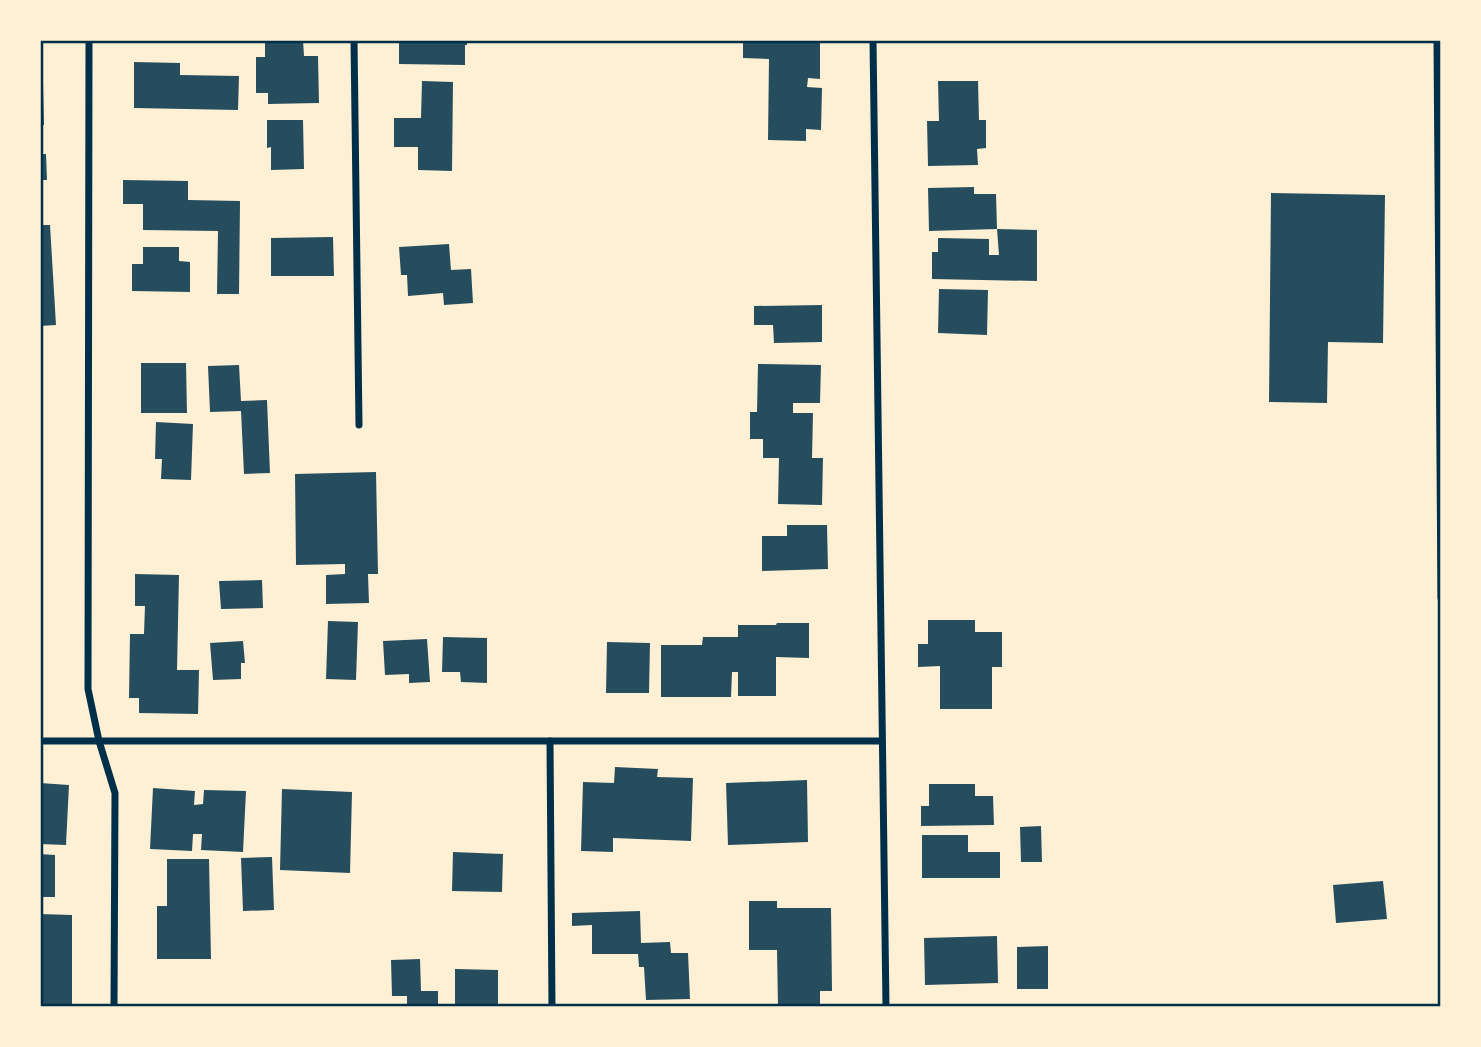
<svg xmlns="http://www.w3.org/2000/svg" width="1481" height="1047" viewBox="0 0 1481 1047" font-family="'Sofia Sans Condensed',sans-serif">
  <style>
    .building { fill: #264d5e }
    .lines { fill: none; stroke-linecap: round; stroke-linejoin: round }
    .minor { stroke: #003049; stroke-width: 7 }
    .neatline { fill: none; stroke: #003049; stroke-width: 2.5 }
  </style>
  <rect width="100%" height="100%" fill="#fdf0d5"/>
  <g class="building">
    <polygon points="265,40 303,40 304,56 318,56 319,103 268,104 268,93 256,93 256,57 265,57"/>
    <polygon points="399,40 467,40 467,45 465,45 465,65 399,64"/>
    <polygon points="743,40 820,40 820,79 808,78 807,87 822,88 821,130 806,129 806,141 768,140 769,59 743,58"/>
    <polygon points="134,62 180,63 180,75 239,76 238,110 134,108"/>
    <polygon points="422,81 453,82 452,171 418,170 418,147 394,147 394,118 421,118"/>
    <polygon points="938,81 978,81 979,120 986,120 986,148 977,149 978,165 928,166 927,121 939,121"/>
    <polygon points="40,83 43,83 44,125 40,125"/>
    <polygon points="267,120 303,120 304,169 271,170 271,147 267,148"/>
    <polygon points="40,154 46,154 47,180 40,180"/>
    <polygon points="123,180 188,181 188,200 240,201 239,294 217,294 218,231 143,230 143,204 123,204"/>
    <polygon points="974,187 974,194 996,194 997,229 1037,230 1037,281 932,279 932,252 938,252 938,238 989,239 989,255 999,255 997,229 929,231 928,188"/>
    <polygon points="1271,193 1385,195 1383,343 1328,342 1327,403 1269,402"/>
    <polygon points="40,225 50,225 56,325 40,326"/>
    <polygon points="333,237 334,276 271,276 271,238"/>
    <polygon points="449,244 451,270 471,269 473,303 444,305 443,293 408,296 407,275 401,275 399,247"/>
    <polygon points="143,247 179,247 179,261 190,262 190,292 132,291 132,264 143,264"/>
    <polygon points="939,289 988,290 987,335 938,333"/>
    <polygon points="822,305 822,342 774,343 773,325 754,325 754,306"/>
    <polygon points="141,363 186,363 187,413 141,413"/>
    <polygon points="758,364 821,365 820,403 793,403 793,413 813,413 812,458 823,458 822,505 778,504 779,458 763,458 763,439 750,439 750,412 757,412"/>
    <polygon points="239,365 241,401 267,400 270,473 244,474 241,411 210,412 208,366"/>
    <polygon points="156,422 193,424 191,480 161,479 162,459 155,459"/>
    <polygon points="376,472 378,574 368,574 369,603 326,604 326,575 345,574 345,564 296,565 295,474"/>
    <polygon points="787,525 827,525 828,569 762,571 762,536 787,536"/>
    <polygon points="135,574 179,575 177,670 199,670 198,714 139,713 139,698 129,698 130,634 144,634 145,606 135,606"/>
    <polygon points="262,580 263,608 221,609 219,581"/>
    <polygon points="928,620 975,620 975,632 1002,632 1002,667 992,667 992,709 940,709 940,666 918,667 918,644 928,644"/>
    <polygon points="328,621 358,622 356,680 326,679"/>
    <polygon points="777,623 809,623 809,658 776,657 776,696 738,696 738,672 732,672 731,697 661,697 661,645 702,645 703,637 738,637 738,625 776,625"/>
    <polygon points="443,637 487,638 487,683 461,682 460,672 442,672"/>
    <polygon points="427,639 430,682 409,683 409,674 385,675 383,641"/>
    <polygon points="243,641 245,663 241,663 241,679 213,680 210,643"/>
    <polygon points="607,642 650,643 649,693 606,693"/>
    <polygon points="615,767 658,769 657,777 693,778 691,841 613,838 613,852 581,851 583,782 614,783"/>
    <polygon points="807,780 808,842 728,845 726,783"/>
    <polygon points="40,783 69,785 66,845 40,844"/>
    <polygon points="929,784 975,784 975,796 993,796 994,825 921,826 921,806 929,806"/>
    <polygon points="153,788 195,791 194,805 203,804 204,790 246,791 243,852 201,850 202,834 193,834 192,851 150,849"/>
    <polygon points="282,789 352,792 350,873 280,870"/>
    <polygon points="1041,826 1042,862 1021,862 1020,827"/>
    <polygon points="922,835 968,835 968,852 1000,852 1000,878 922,878"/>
    <polygon points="453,852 503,854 502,892 452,891"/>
    <polygon points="40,854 55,855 55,897 40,897"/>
    <polygon points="272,857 274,910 243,911 241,858"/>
    <polygon points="167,859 209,859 211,959 157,959 157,906 167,906"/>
    <polygon points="1383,881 1387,919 1336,923 1333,885"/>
    <polygon points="749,901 777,901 777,908 831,908 832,991 820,991 820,1007 778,1007 777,950 749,950"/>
    <polygon points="640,911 641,943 670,942 671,953 688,953 690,999 646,1000 644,967 639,967 638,954 592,954 592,925 572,926 572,913"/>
    <polygon points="40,914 72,915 72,1007 40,1007"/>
    <polygon points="997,936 998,983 925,985 924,938"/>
    <polygon points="1048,946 1048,989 1017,989 1017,947"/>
    <polygon points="420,959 421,991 438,991 438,1007 407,1007 407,996 392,996 391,960"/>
    <polygon points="455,969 498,970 498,1007 455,1006"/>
  </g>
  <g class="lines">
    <g class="minor">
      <polyline points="89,40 88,689 99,741 115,793 114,1007"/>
      <polyline points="354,40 359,425"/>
      <polyline points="873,40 886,1007"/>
      <polyline points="1437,40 1441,598"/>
      <polyline points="40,741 882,741"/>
      <polyline points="550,741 552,1007"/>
    </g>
  </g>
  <rect width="1481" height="1047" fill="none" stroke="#fdf0d5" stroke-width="84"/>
  <rect x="42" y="42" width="1397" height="963" class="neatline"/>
</svg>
